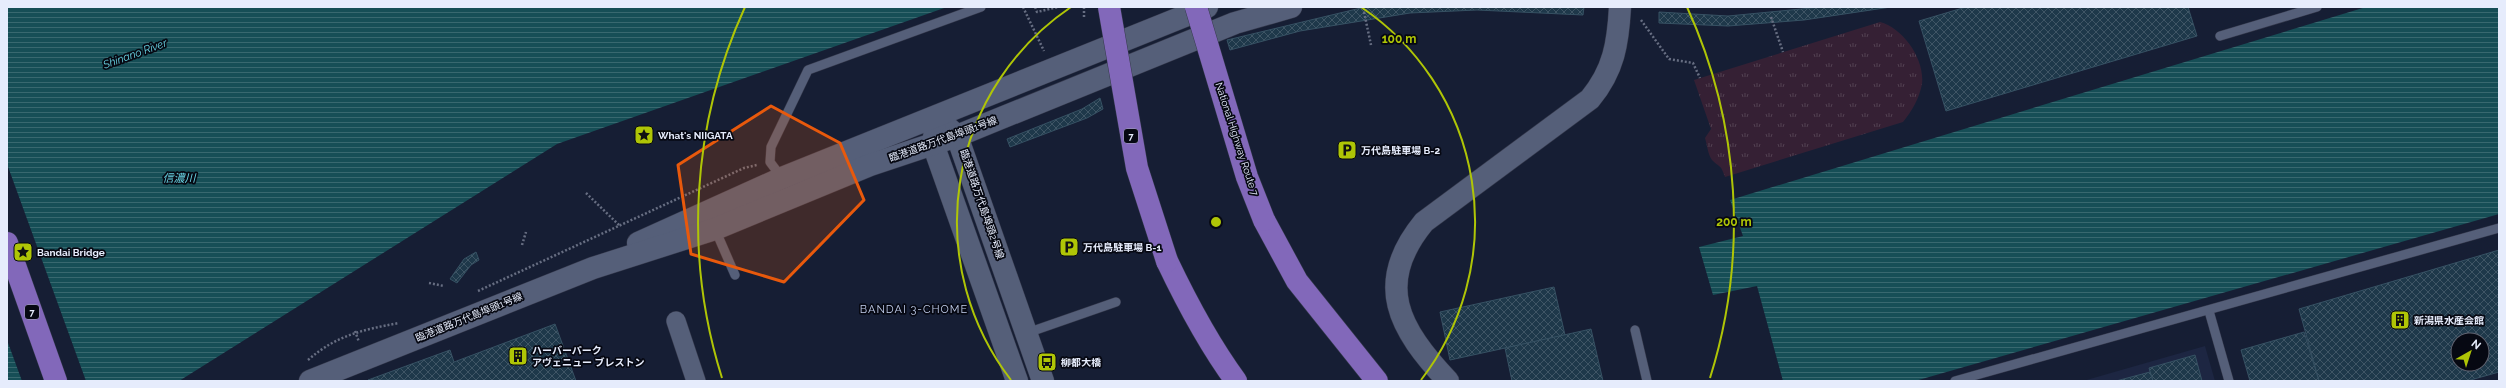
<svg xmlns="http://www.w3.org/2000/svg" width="2506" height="388" viewBox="0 0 2506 388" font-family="Raleway,'Noto Sans JP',sans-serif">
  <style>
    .built { fill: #1d2642 }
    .grass { fill: url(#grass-tufts) }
    .water { fill: url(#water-rules) }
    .pier { fill: #161e34 }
    .building { fill: url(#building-cross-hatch); stroke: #365163; fill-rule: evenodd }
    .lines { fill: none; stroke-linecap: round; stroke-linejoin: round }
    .service-casing { stroke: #35394c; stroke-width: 10 }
    .minor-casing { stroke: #35394c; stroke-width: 20 }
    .tertiary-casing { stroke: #35394c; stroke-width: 23 }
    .trunk-casing { stroke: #35394c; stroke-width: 23 }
    .path { stroke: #676e82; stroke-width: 2.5; stroke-dasharray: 2 2; stroke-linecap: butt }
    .service { stroke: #555f79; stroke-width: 9 }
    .minor { stroke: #555f79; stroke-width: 19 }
    .tertiary { stroke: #555f79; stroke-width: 22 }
    .trunk { stroke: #8268ba; stroke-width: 22 }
    .trunk-bridge-casing { stroke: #35394c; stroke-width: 23; stroke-linecap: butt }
    .trunk-bridge { stroke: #8268ba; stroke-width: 22 }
    .marked { fill: #e8590c; fill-opacity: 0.2; stroke: #e8590c; stroke-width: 3; stroke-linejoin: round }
    .ring { fill: none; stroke: #afc506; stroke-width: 2 }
    .labels { text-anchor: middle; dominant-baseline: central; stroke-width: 3.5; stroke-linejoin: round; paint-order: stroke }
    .shield { fill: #060812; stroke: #a3a8b6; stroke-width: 1 }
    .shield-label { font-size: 9px; font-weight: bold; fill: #e6ecfc }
    .poi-label { font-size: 10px; font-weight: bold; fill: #e6ecfc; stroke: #060812; text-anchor: start }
    .street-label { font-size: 10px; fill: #e6ecfc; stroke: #060812 }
    .water-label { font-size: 11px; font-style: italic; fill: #6ad7e7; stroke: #060812 }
    .neighbourhood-label { font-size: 11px; letter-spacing: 1px; fill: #c2ceec; stroke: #060812 }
    .centre { fill: #afc506; stroke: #060812; stroke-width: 2 }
    .ring-label { font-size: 12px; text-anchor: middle; font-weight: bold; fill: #afc506; stroke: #060812; stroke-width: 3.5; stroke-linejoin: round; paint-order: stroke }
  </style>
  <defs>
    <pattern id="grass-tufts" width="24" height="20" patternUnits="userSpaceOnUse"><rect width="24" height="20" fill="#352034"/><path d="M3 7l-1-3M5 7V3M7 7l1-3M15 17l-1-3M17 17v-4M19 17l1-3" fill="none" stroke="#524152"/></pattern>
    <pattern id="water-rules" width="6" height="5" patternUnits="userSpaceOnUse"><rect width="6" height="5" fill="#164e56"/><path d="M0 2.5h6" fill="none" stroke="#38686f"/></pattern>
    <pattern id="building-cross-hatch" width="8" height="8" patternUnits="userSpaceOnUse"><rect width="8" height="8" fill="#1e384a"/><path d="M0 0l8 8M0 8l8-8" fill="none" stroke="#3f5565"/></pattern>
  </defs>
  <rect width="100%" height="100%" fill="#161e34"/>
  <polygon class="built" points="2205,346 2215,381 2083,381"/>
  <path class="grass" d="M1880,22C1903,28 1925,59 1922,84C1919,99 1912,111 1903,122L1725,177C1720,163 1721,169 1712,160C1708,155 1707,144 1705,138L1711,129L1694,80Z"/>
  <g class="water">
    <polygon points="7,7 947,7 557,144 179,381 7,381"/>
    <polygon points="2366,7 2499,7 2499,214 1915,381 1783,381 1757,286 1713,295 1699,247 1743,236 1730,200"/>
  </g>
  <polygon class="pier" points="7,164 86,381 22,381 7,340"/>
  <g class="building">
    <polygon points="1365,7 1584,7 1583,15 1477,10 1410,13 1300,31 1230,50 1227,40"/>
    <polygon points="1822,7 1891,7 1804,20 1728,26 1659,23 1659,12 1728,16"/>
    <polygon points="1966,7 2188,7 2197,36 1946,111 1919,21"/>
    <polygon points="1100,98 1103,109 1087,118 1010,147 1007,139 1082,109"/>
    <path d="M2499,250V372L2467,381H2319L2299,309ZM2458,340H2482V364H2458Z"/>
    <polygon points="476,252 479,260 471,265 457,283 450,279 464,259"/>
    <polygon points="1554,287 1565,335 1450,360 1440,312"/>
    <polygon points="555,324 576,381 368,380 450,350 454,362"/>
    <polygon points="1591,329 1603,381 1512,381 1505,348"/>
    <polygon points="2304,332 2319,381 2250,381 2241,350"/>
    <polygon points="2195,355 2202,381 2153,381 2149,368"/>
    <polygon points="2150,372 2153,381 2116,381"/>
  </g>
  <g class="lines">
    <defs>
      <g id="service">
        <polyline points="2220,36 2317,7"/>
        <polyline points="782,178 770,162 771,147 808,70 981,7"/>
        <polyline points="715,229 735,275"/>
        <polyline points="2209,311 2229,381"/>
        <polyline points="1635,330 1647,381"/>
        <polyline points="1027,333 1116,302"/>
        <polyline points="1955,381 2499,228"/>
      </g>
      <polyline id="minor" points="676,321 696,381"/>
      <g id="tertiary">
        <polyline points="946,126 957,136 1043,381"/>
        <polyline points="935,130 933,144 1017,381"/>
        <polyline points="638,243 782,178 1207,7"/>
        <polyline points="310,381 593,268 715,229 870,165 957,136 1235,23 1291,7"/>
        <path d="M1448,381C1399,329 1373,284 1424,222L1590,99C1614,70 1618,43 1620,7"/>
      </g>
      <g id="trunk">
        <polyline points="1264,220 1297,281 1377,381"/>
        <polyline points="7,243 56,381"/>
        <path d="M1167,261C1187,303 1208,343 1236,381"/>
      </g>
    </defs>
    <use href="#service" class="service-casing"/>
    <use href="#minor" class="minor-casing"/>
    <use href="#tertiary" class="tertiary-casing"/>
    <use href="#trunk" class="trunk-casing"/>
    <g class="path">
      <polyline points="1023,7 1044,51"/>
      <polyline points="1035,7 1037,12 1058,7"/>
      <polyline points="1084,7 1084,17"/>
      <polyline points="1364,12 1371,45"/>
      <polyline points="1771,17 1783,52"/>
      <polyline points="1641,20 1669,59 1693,63 1700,78"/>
      <polyline points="586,193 619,225"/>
      <polyline points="522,245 526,232"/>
      <polyline points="429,283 444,286"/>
      <polyline points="478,291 744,168 757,165"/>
      <polyline points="355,331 359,342"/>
      <path d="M308,360C337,335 362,330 399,323"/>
    </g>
    <use href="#service" class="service"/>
    <use href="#minor" class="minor"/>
    <use href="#tertiary" class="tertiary"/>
    <use href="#trunk" class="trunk"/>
    <defs>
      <g id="trunk-bridge">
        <polyline points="1109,7 1137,168 1167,261"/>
        <polyline points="1196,7 1247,177 1264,220"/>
      </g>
    </defs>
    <use href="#trunk-bridge" class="trunk-bridge-casing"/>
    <use href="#trunk-bridge" class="trunk-bridge"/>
  </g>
  <path class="marked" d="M771,106L840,143L864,200L784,282L691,254L678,165Z"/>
  <g class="ring">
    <path d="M1011 380A259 259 0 0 1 1071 7M1361 7A259 259 0 0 1 1421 380"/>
    <path d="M722 378A518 518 0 0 1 745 7M1687 7A518 518 0 0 1 1710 378"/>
  </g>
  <defs>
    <symbol id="sight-square" viewBox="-11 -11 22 22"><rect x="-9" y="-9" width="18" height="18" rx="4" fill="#afc506" stroke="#060812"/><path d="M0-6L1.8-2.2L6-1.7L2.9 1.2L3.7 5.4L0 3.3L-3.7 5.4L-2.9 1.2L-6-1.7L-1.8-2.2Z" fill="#111"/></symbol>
    <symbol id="parking-square" viewBox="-11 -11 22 22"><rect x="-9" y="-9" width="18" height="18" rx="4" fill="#afc506" stroke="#060812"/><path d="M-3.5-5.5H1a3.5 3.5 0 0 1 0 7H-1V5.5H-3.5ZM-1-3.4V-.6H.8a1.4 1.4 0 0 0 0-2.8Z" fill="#111"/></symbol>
    <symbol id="building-square" viewBox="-11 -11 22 22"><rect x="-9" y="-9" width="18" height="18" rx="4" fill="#afc506" stroke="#060812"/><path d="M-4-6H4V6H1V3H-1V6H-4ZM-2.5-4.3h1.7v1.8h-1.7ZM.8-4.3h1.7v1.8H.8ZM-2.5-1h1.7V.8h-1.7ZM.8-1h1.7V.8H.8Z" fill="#111"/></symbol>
    <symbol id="bus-square" viewBox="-11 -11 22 22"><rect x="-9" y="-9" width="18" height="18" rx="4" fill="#afc506" stroke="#060812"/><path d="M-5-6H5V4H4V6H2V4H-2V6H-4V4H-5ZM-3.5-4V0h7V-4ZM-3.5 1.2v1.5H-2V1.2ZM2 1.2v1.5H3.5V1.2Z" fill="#111"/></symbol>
  </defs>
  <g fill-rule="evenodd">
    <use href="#sight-square" x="633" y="124" width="22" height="22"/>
    <use href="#parking-square" x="1336" y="139" width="22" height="22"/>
    <use href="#parking-square" x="1058" y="236" width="22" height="22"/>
    <use href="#sight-square" x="12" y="241" width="22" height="22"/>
    <use href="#building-square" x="2389" y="309" width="22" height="22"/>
    <use href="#building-square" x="507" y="345" width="22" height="22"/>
    <use href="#bus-square" x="1036" y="351" width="22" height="22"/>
  </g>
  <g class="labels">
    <g class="shield">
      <rect x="1124" y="129" width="14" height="14" rx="3"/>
      <rect x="25" y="305" width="14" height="14" rx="3"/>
    </g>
    <g class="shield-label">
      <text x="1131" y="136">7</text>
      <text x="32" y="312">7</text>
    </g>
    <g class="poi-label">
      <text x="658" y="135">What's NIIGATA</text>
      <text x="1361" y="150">万代島駐車場 B-2</text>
      <text x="1083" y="247">万代島駐車場 B-1</text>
      <text x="37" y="252">Bandai Bridge</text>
      <text x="2414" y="320">新潟県水産会館</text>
      <text x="532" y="350">ハーバーパーク<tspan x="532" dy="12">アヴェニュー ブレストン</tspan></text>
      <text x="1061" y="362">柳都大橋</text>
    </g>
    <g class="street-label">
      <text transform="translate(943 139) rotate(-20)">臨港道路万代島埠頭1号線</text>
      <text transform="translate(1237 139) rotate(72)">National Highway Route 7</text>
      <text transform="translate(982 204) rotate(71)">臨港道路万代島埠頭2号線</text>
      <text transform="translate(469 317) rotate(-22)">臨港道路万代島埠頭1号線</text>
    </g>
    <g class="water-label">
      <text transform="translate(135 54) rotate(-20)">Shinano River</text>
      <text x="179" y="178">信濃川</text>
    </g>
    <g class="neighbourhood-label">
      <text x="914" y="309">BANDAI 3-CHOME</text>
    </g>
  </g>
  <circle cx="1216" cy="222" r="6" class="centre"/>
  <g class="ring-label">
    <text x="1399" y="43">100 m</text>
    <text x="1734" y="226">200 m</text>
  </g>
  <rect width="2506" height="388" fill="none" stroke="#e6ecfc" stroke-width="16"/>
  <g transform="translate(2470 352) rotate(39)"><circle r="19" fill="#060812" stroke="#606370"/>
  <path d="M0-3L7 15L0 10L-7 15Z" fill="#afc506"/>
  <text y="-6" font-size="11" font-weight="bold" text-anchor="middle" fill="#e6ecfc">N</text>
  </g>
</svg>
